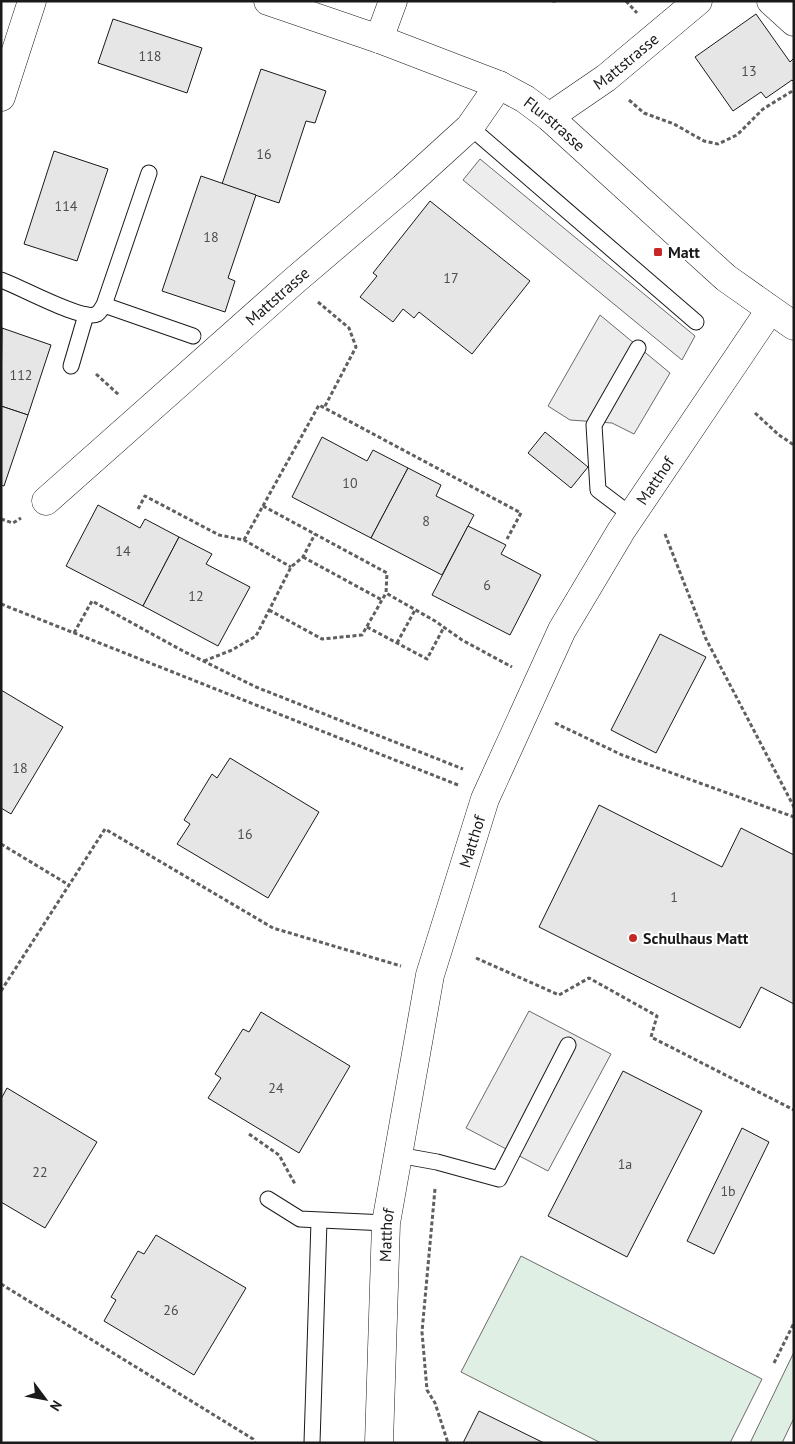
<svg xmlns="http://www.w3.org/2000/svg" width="795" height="1444" viewBox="0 0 795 1444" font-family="'PT Sans',sans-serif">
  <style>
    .green { fill: #e0efe3; stroke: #6a6a6a }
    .parking { fill: #ededed; stroke: #6a6a6a }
    .building { fill: #e6e6e6; stroke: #1a1a1a }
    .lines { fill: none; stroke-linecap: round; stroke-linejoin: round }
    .lane-casing { stroke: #1a1a1a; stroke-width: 17 }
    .street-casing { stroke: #1a1a1a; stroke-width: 29 }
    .secondary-casing { stroke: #1a1a1a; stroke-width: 29 }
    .path { stroke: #5f5f5f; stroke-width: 3; stroke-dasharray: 4 2.5; stroke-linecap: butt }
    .lane { stroke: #fff; stroke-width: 15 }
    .street { stroke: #fff; stroke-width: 28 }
    .secondary { stroke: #fff; stroke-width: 28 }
    .poi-dot { fill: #c62828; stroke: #fff; stroke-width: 2 }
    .labels { text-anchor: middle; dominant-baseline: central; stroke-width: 4; stroke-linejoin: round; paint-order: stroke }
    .number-label { font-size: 14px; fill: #4d4d4d }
    .street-label { font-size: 16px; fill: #1a1a1a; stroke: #fff }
    .poi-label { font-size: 16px; font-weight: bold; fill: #1a1a1a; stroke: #fff; text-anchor: start }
  </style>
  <rect width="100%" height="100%" fill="#fff"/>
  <g class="green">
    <polygon points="521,1256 762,1379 730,1443 601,1443 461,1372"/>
    <polygon points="794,1352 794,1418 782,1443 750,1443"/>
  </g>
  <g class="parking">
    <polygon points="480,159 695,336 682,360 463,180"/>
    <polygon points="600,315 670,373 634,434 612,423 570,420 548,406"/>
    <polygon points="529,1011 611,1054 548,1171 466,1128"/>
  </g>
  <g class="building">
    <polygon points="756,14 790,62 794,58 794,82 792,80 766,98 761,92 733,111 695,57"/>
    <polygon points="113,19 202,48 187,93 98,63"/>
    <polygon points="261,69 326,91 315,123 306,121 279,203 222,184"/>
    <polygon points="54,151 108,169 77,261 24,244"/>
    <polygon points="201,176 256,195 228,278 235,281 225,312 162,291"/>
    <polygon points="430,201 530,281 472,354 419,312 414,318 403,309 393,322 360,297 377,276 373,273"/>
    <polygon points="2,328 51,345 28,415 1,406"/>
    <polygon points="1,406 28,415 4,486 1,485"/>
    <polygon points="545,432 588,467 571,488 528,453"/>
    <polygon points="322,437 367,461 373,450 408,468 371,538 292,497"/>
    <polygon points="408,468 441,485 436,496 474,515 442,575 371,538"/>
    <polygon points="98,505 140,528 145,519 179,537 143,606 66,566"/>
    <polygon points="468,526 506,545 501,554 541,575 510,635 432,595"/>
    <polygon points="179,537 212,554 206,564 250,587 218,646 143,606"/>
    <polygon points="660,634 706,657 656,753 611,730"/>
    <polygon points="1,690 63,727 11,814 1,808"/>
    <polygon points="230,758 319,812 268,898 177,844 190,824 184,820 212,774 217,778"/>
    <polygon points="599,805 722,867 741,828 794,855 794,1004 761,987 740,1028 539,927"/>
    <polygon points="261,1012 350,1066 299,1153 208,1098 221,1078 215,1074 243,1029 249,1032"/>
    <polygon points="623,1071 702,1111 627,1257 548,1216"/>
    <polygon points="7,1088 97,1142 45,1228 1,1202 1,1099"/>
    <polygon points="742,1128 769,1142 714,1254 687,1241"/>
    <polygon points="156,1235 246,1288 194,1375 104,1321 116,1300 111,1297 138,1251 144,1254"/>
    <polygon points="479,1411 544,1443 463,1443"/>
  </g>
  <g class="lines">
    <defs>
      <g id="lane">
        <polyline points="470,127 696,322"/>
        <path d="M1,280C19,286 83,322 97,314C100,312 102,308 104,305L149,173"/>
        <polyline points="104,305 193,336"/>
        <polyline points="71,366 86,315"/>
        <polyline points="631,515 598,490 594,425 638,348"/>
        <polyline points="398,1155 437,1162 499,1179 568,1045"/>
        <polyline points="268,1199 300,1219 386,1223"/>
        <polyline points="312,1443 319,1221"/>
      </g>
      <g id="street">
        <polyline points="771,1 794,22"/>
        <polyline points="379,39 393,1"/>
        <path id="s1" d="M549,117L606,78L698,1"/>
        <path id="s2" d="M46,501L294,281L403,188L470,127L499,85"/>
        <path id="s3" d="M379,1443L386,1223L430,975L485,799L562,630L621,531L770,310"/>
      </g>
      <g id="secondary">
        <path id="s4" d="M268,1L379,39L499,85L525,99L549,117L726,278L794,326"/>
        <polyline points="1,97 32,1"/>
      </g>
    </defs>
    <use href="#lane" class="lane-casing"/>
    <use href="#street" class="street-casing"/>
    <use href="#secondary" class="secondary-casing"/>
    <g class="path">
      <polyline points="552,1 557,1"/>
      <polyline points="626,1 637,13"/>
      <polyline points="629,100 644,113 674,124 704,141 718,144 737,135 763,109 794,90"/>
      <polyline points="318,302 349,328 356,347 324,408"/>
      <polyline points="96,374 119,395"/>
      <polyline points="755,413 779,435 794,445"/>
      <polyline points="263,506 387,573 386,593 435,621 462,640 512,667"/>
      <polyline points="138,509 145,496 219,535 244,540 291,567"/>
      <polyline points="1,519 13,523 21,518"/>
      <polyline points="665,534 706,639 794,807"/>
      <polyline points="244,540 319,405 521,513 507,539"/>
      <polyline points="303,557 382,600"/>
      <polyline points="1,604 458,785"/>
      <polyline points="269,610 322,639 362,635 386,593"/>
      <polyline points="367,627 427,659 444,627"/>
      <polyline points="74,633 92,601 183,651 256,687 463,769"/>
      <polyline points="397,643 415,610"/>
      <polyline points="204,661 232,650 256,636 291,567 303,557 315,534"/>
      <polyline points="555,723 622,755 794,817"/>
      <polyline points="1,844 69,885"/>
      <polyline points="476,958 559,995 589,978 657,1016 651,1037 794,1110"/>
      <polyline points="1,991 105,829 273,928 401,966"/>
      <polyline points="249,1134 279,1155 295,1184"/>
      <polyline points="435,1189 422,1332 427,1390 435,1403 448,1443"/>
      <polyline points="1,1284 253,1439 255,1443"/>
      <polyline points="774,1363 794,1323"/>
    </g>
    <use href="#lane" class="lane"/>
    <use href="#street" class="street"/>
    <use href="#secondary" class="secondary"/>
  </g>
  <g class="poi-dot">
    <rect x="653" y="247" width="10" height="10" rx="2.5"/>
    <circle cx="633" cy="938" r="5"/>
  </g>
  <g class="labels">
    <g class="number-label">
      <text x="150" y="56">118</text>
      <text x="749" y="71">13</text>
      <text x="264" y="154">16</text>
      <text x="66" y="206">114</text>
      <text x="211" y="237">18</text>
      <text x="451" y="278">17</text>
      <text x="21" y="375">112</text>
      <text x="350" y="483">10</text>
      <text x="426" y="521">8</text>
      <text x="123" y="551">14</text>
      <text x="487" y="585">6</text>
      <text x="196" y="596">12</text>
      <text x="20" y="768">18</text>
      <text x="245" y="834">16</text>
      <text x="674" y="897">1</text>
      <text x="276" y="1088">24</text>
      <text x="625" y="1164">1a</text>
      <text x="40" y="1172">22</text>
      <text x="728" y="1191">1b</text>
      <text x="171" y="1310">26</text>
    </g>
    <g class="street-label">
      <text stroke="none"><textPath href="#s1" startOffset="95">Mattstrasse</textPath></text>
      <text stroke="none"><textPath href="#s4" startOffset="314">Flurstrasse</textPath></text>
      <text stroke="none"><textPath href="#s2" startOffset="309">Mattstrasse</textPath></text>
      <text stroke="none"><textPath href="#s3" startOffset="1018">Matthof</textPath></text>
      <text stroke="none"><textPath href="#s3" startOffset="612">Matthof</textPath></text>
      <text stroke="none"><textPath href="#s3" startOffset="208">Matthof</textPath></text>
    </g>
    <g class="poi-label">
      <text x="668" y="252">Matt</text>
      <text x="643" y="938">Schulhaus Matt</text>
    </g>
  </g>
  <rect width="795" height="1444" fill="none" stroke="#1a1a1a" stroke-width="5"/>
  <g transform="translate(45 1399) rotate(122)" stroke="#ffffff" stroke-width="4" paint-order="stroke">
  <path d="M0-4L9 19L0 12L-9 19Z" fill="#1a1a1a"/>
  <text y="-8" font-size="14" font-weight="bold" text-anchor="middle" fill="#1a1a1a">N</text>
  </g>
</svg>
